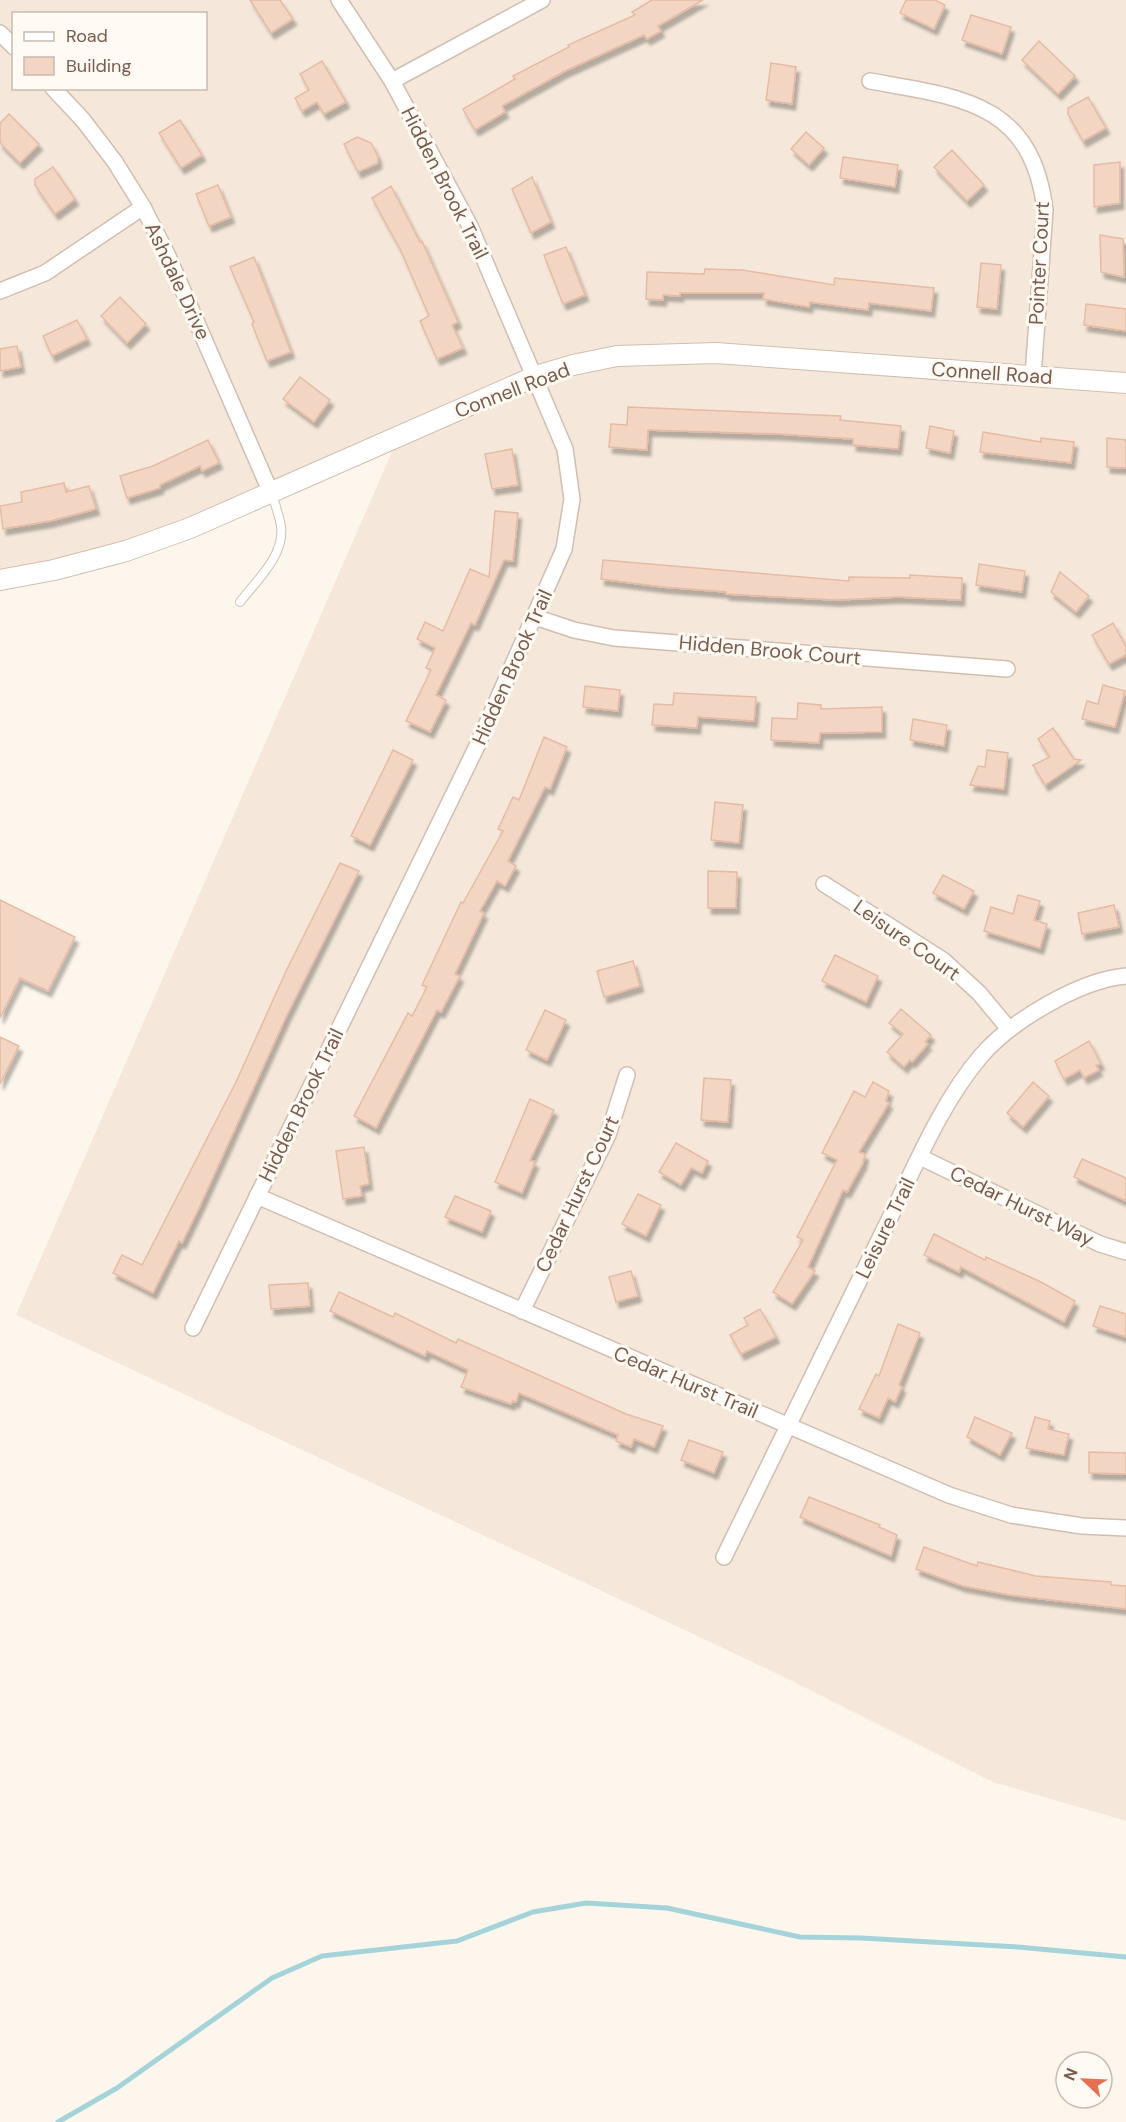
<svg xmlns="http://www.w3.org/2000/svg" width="1126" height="2122" viewBox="0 0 1126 2122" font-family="'DM Sans',sans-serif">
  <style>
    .residential { fill: #f5e8da; fill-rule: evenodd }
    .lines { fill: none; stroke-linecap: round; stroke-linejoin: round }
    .stream { stroke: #a5d3da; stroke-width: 5 }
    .building { fill: #f3d5c3; stroke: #e6bba3; stroke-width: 1.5; filter: url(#shadow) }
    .service-casing { stroke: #d1beb0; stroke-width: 10 }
    .minor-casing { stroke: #d1beb0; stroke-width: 18 }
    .tertiary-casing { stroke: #d1beb0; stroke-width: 22 }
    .service { stroke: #fff; stroke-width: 8 }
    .minor { stroke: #fff; stroke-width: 15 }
    .tertiary { stroke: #fff; stroke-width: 20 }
    .labels { text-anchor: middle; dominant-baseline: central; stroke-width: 6; stroke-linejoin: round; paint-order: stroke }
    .street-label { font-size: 20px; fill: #7a5c4d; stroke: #fffaf3 }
  </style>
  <defs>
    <filter id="shadow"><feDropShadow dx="3.5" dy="6" stdDeviation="1.5" flood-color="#0004"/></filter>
  </defs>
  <rect width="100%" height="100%" fill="#fdf6ec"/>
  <path class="residential" d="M0,0H1126V1821L993,1782L782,1676L16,1315L401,431L152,532L0,588ZM14,14H206V88H14Z"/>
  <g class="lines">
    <polyline class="stream" points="58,2122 117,2088 272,1978 322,1956 457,1941 533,1912 586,1903 667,1908 800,1937 861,1938 1018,1947 1126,1957"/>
  </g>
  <g class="building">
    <polygon points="250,0 280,0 293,19 271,33"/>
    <polygon points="652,0 703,0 658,26 661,31 647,39 644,35 565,71 502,106 505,112 475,130 463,109 515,79 513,76 569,47 568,45 635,15 632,12"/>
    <polygon points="906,0 935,0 945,5 934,29 900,13"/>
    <polygon points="971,15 1011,27 1002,54 962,40"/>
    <polygon points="1039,41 1075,76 1058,94 1022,60"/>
    <polygon points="322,61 346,102 324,114 317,102 302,111 295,98 309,90 300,74"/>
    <polygon points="771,63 796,67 792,104 766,100"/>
    <polygon points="1088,97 1106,128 1083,141 1068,114 1068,108"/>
    <polygon points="9,114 39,144 20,163 0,143 0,123"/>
    <polygon points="180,120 202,155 181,168 159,133"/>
    <polygon points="806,132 824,148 809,165 791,149"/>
    <polygon points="357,137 371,143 378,157 378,163 358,172 344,144"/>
    <polygon points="952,150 984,185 967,201 934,167"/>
    <polygon points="843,157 898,165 895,187 840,178"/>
    <polygon points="1120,162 1120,203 1094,207 1094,165"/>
    <polygon points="53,167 75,199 55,214 35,185 35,179"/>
    <polygon points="532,177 551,222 531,233 512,189"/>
    <polygon points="218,185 231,217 209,226 196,194"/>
    <polygon points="391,186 420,242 422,241 458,322 452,325 463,348 437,359 420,321 429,316 401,251 372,198"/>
    <polygon points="1100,235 1123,239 1124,277 1101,272"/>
    <polygon points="566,247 585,295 563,304 544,255"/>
    <polygon points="254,257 291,352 267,361 252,324 254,322 230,267"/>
    <polygon points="981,263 1001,265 997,309 977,307"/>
    <polygon points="705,269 742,270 834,285 835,278 934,288 931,311 869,303 868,310 810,302 809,307 763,299 764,293 680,293 680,296 663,295 663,300 646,299 647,272 704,274"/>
    <polygon points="120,297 146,324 127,343 101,316"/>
    <polygon points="1086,304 1126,309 1126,331 1084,325"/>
    <polygon points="77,320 87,339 52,356 43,336"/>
    <polygon points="17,346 21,367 0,371 0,349"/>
    <polygon points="300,377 330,400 314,422 283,399"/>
    <polygon points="628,407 841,416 840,420 901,426 898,449 853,445 853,439 779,434 648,430 647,450 609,447 611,424 627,425"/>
    <polygon points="930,426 954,431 950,453 926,448"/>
    <polygon points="983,432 1041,442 1041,438 1074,442 1071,463 980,452"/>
    <polygon points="1107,438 1126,440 1126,468 1107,467"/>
    <polygon points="208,440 219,463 202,471 200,466 160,485 160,488 127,498 120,476 153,466"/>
    <polygon points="512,449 518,485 492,489 485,454"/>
    <polygon points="64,483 66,492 89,486 96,509 50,521 3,529 0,506 22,502 21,492"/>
    <polygon points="495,511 518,513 513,561 504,560 475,625 471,623 436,695 446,700 430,732 406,721 431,670 426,668 435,648 417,639 425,622 443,631 470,569 489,577"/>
    <polygon points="603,560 849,581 849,577 910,578 910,575 962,578 961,600 898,597 836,600 726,594 726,592 663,587 601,579"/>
    <polygon points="979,564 1025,571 1022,592 976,585"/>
    <polygon points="1060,572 1089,596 1076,612 1051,592"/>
    <polygon points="1113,623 1126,647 1126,655 1109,664 1092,635"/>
    <polygon points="1103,685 1125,691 1115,727 1082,719 1087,701 1098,704"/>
    <polygon points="585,686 620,690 618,711 583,707"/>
    <polygon points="674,693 756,697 754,721 698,717 697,728 652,725 654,704 673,705"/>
    <polygon points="798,703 821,705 821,709 882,707 882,732 820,733 819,743 771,740 772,718 797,719"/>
    <polygon points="913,719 947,725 944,746 910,740"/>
    <polygon points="1053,728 1074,759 1081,760 1045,785 1033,765 1050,757 1038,739"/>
    <polygon points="544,737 567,747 550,789 545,787 508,861 516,866 505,886 497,881 480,911 484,913 455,974 460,976 441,1012 437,1010 376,1128 354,1116 408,1013 412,1016 427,987 422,985 461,902 463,903 503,831 498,829 513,797 519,800"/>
    <polygon points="393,750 413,760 370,845 351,836"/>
    <polygon points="987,750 1008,753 1004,789 970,785 978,766 985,767"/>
    <polygon points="715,802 743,805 739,843 711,840"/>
    <polygon points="340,863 359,871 286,1017 199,1208 182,1243 179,1241 153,1293 113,1273 122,1255 142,1265 236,1082 287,969"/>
    <polygon points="708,871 737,872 736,908 708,908"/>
    <polygon points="943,875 974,891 964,909 933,893"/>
    <polygon points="1018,895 1040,901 1034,920 1047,924 1040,948 984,931 991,907 1013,914"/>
    <polygon points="0,900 75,937 48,991 20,978 0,1018"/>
    <polygon points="1114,905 1119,927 1082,934 1078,913"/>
    <polygon points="835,955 878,976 866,1002 822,981"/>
    <polygon points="633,961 640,986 604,997 597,971"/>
    <polygon points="901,1009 931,1035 925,1042 928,1044 912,1062 910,1060 904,1067 887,1052 903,1034 889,1023"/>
    <polygon points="545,1010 566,1020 547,1060 526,1050"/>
    <polygon points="0,1037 19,1046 0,1084"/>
    <polygon points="1089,1041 1101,1064 1096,1065 1099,1070 1084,1078 1080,1070 1064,1079 1055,1061"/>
    <polygon points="704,1078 731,1080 728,1122 701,1120"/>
    <polygon points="873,1082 889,1091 886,1101 889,1103 859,1152 865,1154 863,1163 847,1192 843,1190 808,1267 815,1271 792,1304 773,1292 803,1240 797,1237 837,1160 822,1153 854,1091 865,1097"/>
    <polygon points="1033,1082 1049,1096 1023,1127 1007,1113"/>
    <polygon points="530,1099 554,1110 530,1160 535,1162 522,1193 495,1182"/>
    <polygon points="676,1143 708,1161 702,1173 691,1168 681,1185 659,1172"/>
    <polygon points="364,1147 369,1184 360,1186 362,1196 343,1199 336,1151"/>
    <polygon points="1082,1159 1126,1178 1126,1201 1074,1177"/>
    <polygon points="638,1194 661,1205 646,1236 622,1224"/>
    <polygon points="455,1196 491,1211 482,1232 445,1217"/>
    <polygon points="934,1234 985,1260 986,1257 1041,1282 1075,1301 1064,1322 961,1267 959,1272 924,1255"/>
    <polygon points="631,1271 638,1296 616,1302 609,1277"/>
    <polygon points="308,1283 310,1306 271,1309 269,1285"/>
    <polygon points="339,1292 393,1317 395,1313 456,1343 458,1339 626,1414 663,1426 654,1447 634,1439 631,1447 616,1441 618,1435 519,1393 516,1402 513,1401 511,1404 461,1387 468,1370 427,1351 425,1356 330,1311"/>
    <polygon points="1100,1306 1126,1314 1126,1337 1093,1326"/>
    <polygon points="760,1309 776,1337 741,1354 730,1335 748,1325 744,1318"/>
    <polygon points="898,1324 920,1333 899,1385 902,1387 895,1402 888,1398 879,1418 859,1409 876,1374 879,1376"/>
    <polygon points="975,1417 1012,1433 1000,1455 967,1437"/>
    <polygon points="1035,1417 1050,1421 1048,1429 1069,1434 1064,1455 1026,1448"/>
    <polygon points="689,1440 723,1452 714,1473 681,1460"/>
    <polygon points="1089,1452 1126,1453 1126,1474 1089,1473"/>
    <polygon points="809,1497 880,1525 879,1527 897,1535 891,1556 800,1517"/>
    <polygon points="924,1547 977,1566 978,1562 1036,1576 1111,1582 1111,1585 1126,1586 1126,1609 1010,1595 963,1586 916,1569"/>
  </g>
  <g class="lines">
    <defs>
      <path id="service" d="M240,602C257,580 285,555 281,526C279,515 275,504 272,494"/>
      <g id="minor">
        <polyline points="0,33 14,47"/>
        <polyline points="392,81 542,0"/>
        <path d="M870,81C960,97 1032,102 1045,210L1033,376"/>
        <polyline points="53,88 83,120 115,162 143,207 167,254 271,493"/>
        <polyline points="0,291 45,273 143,207"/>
        <polyline points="535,617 574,630 614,638 1007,669"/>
        <polyline points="824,884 943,960 979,993 1009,1029"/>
        <polyline points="920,1157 1100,1244 1126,1252"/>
        <polyline points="257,1196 949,1495 1011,1515 1082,1526 1126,1528"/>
        <polyline points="522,1311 608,1135 627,1075"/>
        <polyline points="193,1328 476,748 564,549 572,499 565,449 470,226 392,81 339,0"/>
        <path d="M724,1557C776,1451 828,1344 880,1238C910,1179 938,1106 981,1056C1011,1021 1080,980 1126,976"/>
      </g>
      <polyline id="tertiary" points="0,580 54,570 126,551 190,528 536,376 573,365 617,356 716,353 1126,383"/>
    </defs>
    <use href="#service" class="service-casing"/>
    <use href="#minor" class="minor-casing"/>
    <use href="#tertiary" class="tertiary-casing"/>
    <use href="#service" class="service"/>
    <use href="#minor" class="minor"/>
    <use href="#tertiary" class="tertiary"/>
  </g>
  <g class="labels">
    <g class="street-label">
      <text transform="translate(445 183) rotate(63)">Hidden Brook Trail</text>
      <text transform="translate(1039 263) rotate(-87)">Pointer Court</text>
      <text transform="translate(178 281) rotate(65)">Ashdale Drive</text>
      <text transform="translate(992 373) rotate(4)">Connell Road</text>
      <text transform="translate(512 390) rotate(-21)">Connell Road</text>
      <text transform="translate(770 650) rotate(5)">Hidden Brook Court</text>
      <text transform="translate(512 667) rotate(-66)">Hidden Brook Trail</text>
      <text transform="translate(907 940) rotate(35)">Leisure Court</text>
      <text transform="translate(301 1105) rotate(-64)">Hidden Brook Trail</text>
      <text transform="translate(577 1194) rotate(-65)">Cedar Hurst Court</text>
      <text transform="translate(1022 1206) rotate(26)">Cedar Hurst Way</text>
      <text transform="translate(885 1228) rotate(-64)">Leisure Trail</text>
      <text transform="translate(686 1382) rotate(23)">Cedar Hurst Trail</text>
    </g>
  </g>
  <rect x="12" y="12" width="195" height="78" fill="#fffaf3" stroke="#cabbb1" stroke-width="1.5"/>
  <rect x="24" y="32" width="30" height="9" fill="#ffffff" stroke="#cabbb1" stroke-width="1.5"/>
  <text x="66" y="42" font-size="18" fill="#7a5c4d">Road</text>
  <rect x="24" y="57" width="30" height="18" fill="#f3d5c3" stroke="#cabbb1" stroke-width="1.5"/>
  <text x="66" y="72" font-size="18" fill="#7a5c4d">Building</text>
  <g transform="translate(1084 2080) rotate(293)"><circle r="28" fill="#fffaf3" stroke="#cabbb1" stroke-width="1.5"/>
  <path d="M0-4.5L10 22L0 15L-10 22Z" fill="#e76f51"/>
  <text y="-9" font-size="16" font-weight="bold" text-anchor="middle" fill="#7a5c4d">N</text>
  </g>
</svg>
